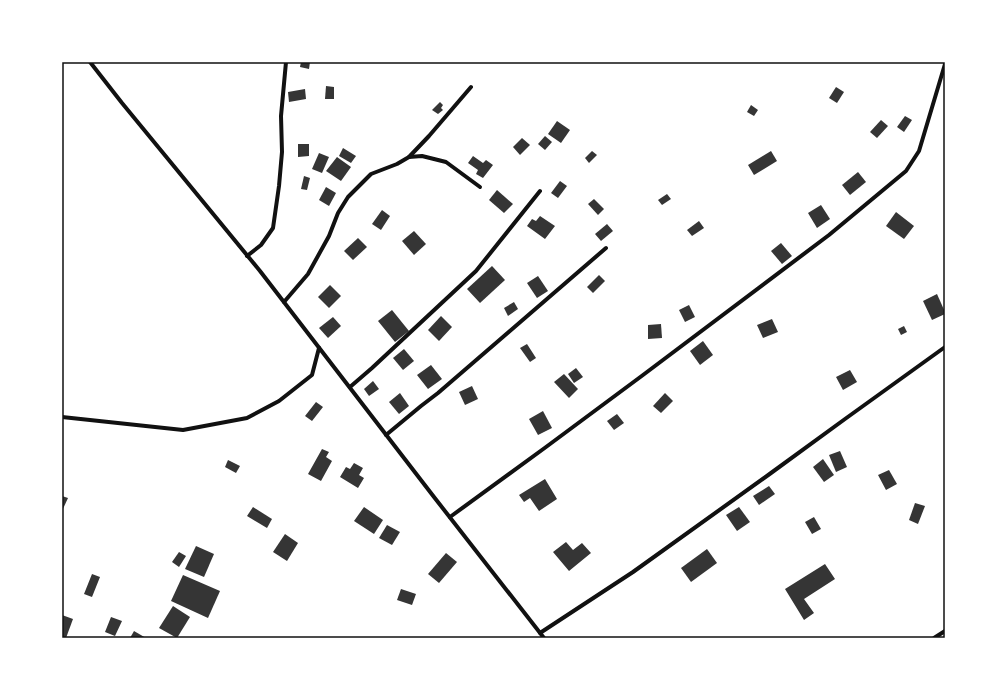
<svg xmlns="http://www.w3.org/2000/svg" width="1007" height="700" viewBox="0 0 1007 700" font-family="'Nunito Sans',sans-serif">
  <style>
    .building { fill: #353535 }
    .lines { fill: none; stroke-linecap: round; stroke-linejoin: round }
    .minor { stroke: #111; stroke-width: 4 }
    .neatline { fill: none; stroke: #111; stroke-width: 1.5 }
  </style>
  <rect width="100%" height="100%" fill="#fff"/>
  <g class="building">
    <polygon points="301,62 310,62 309,69 300,67"/>
    <polygon points="326,86 334,87 334,99 325,99"/>
    <polygon points="836,87 844,92 837,103 829,98"/>
    <polygon points="305,89 306,99 289,102 288,92"/>
    <polygon points="440,102 443,105 441,108 443,110 438,114 432,110"/>
    <polygon points="751,105 758,110 754,116 747,112"/>
    <polygon points="905,116 912,120 904,132 897,127"/>
    <polygon points="881,120 888,126 877,138 870,132"/>
    <polygon points="557,121 570,130 561,143 548,134"/>
    <polygon points="545,136 552,142 545,150 538,144"/>
    <polygon points="522,138 530,145 520,155 513,147"/>
    <polygon points="298,144 309,144 309,156 298,157"/>
    <polygon points="343,148 356,156 351,163 339,156"/>
    <polygon points="592,151 597,155 589,163 585,158"/>
    <polygon points="771,151 777,161 754,175 748,165"/>
    <polygon points="319,153 329,157 322,173 312,169"/>
    <polygon points="473,156 483,163 486,160 493,165 483,178 476,174 478,170 468,163"/>
    <polygon points="337,157 351,167 341,181 326,171"/>
    <polygon points="858,172 866,182 850,195 842,185"/>
    <polygon points="304,176 310,178 307,190 301,189"/>
    <polygon points="560,181 567,186 558,198 551,193"/>
    <polygon points="326,187 336,193 329,206 319,200"/>
    <polygon points="497,190 513,204 504,213 489,200"/>
    <polygon points="667,194 671,199 662,205 658,200"/>
    <polygon points="594,199 604,209 598,215 588,204"/>
    <polygon points="821,205 830,219 817,228 808,213"/>
    <polygon points="382,210 390,216 381,230 372,224"/>
    <polygon points="896,212 914,226 904,239 886,226"/>
    <polygon points="540,216 555,226 545,239 527,226 532,219 536,221"/>
    <polygon points="699,221 704,228 692,236 687,230"/>
    <polygon points="607,224 613,231 601,241 595,234"/>
    <polygon points="414,231 426,244 414,255 402,241"/>
    <polygon points="358,238 367,247 353,260 344,251"/>
    <polygon points="781,243 792,256 782,264 771,251"/>
    <polygon points="492,266 505,280 480,303 467,289"/>
    <polygon points="599,275 605,281 593,293 587,287"/>
    <polygon points="538,276 548,291 537,298 527,283"/>
    <polygon points="330,285 341,296 329,308 318,297"/>
    <polygon points="937,294 945,312 945,314 932,320 923,301"/>
    <polygon points="514,302 518,309 508,316 504,308"/>
    <polygon points="689,305 695,317 685,322 679,310"/>
    <polygon points="392,310 409,331 395,342 378,321"/>
    <polygon points="441,316 452,327 439,341 428,330"/>
    <polygon points="333,317 341,326 328,338 319,328"/>
    <polygon points="772,319 778,332 763,338 757,325"/>
    <polygon points="661,324 662,338 648,339 648,325"/>
    <polygon points="904,326 907,332 901,335 898,329"/>
    <polygon points="703,341 713,355 700,365 690,351"/>
    <polygon points="527,344 536,358 530,362 520,348"/>
    <polygon points="404,349 414,361 403,370 393,358"/>
    <polygon points="431,365 442,379 428,389 417,375"/>
    <polygon points="576,368 583,377 574,383 568,374"/>
    <polygon points="850,370 857,382 843,390 836,377"/>
    <polygon points="564,374 578,389 569,398 554,382"/>
    <polygon points="373,381 379,389 369,396 364,389"/>
    <polygon points="472,386 478,399 465,405 459,392"/>
    <polygon points="400,393 409,406 399,414 389,402"/>
    <polygon points="665,393 673,401 661,413 653,406"/>
    <polygon points="316,402 323,407 312,421 305,416"/>
    <polygon points="543,411 552,428 538,435 529,419"/>
    <polygon points="617,414 624,423 614,430 607,421"/>
    <polygon points="322,449 329,452 326,457 332,461 321,481 308,474"/>
    <polygon points="840,451 847,467 836,472 829,455"/>
    <polygon points="823,459 834,475 824,482 813,467"/>
    <polygon points="228,460 240,466 236,473 225,467"/>
    <polygon points="354,463 363,468 359,475 364,478 358,488 340,477 346,467 350,469"/>
    <polygon points="889,470 897,484 886,490 878,475"/>
    <polygon points="545,479 557,499 539,511 530,498 524,502 519,495"/>
    <polygon points="769,486 775,494 759,505 753,496"/>
    <polygon points="62,496 68,498 62,511"/>
    <polygon points="915,503 925,506 918,524 909,520"/>
    <polygon points="253,507 272,519 267,528 247,516"/>
    <polygon points="364,507 383,520 374,534 354,521"/>
    <polygon points="739,507 750,522 737,531 726,515"/>
    <polygon points="814,517 821,529 812,534 805,522"/>
    <polygon points="387,525 400,532 392,545 379,538"/>
    <polygon points="285,534 298,543 287,561 273,552"/>
    <polygon points="566,542 573,550 582,543 591,553 569,571 553,552"/>
    <polygon points="196,546 214,554 204,577 185,569"/>
    <polygon points="707,549 717,563 691,582 681,568"/>
    <polygon points="179,552 186,556 179,567 172,562"/>
    <polygon points="446,553 457,562 439,583 428,574"/>
    <polygon points="825,564 835,579 804,599 814,613 804,620 785,589"/>
    <polygon points="92,574 100,577 92,597 84,594"/>
    <polygon points="183,575 220,591 208,618 171,601"/>
    <polygon points="401,589 416,594 412,605 397,600"/>
    <polygon points="173,606 190,617 177,638 159,628"/>
    <polygon points="62,615 73,619 66,638 62,638"/>
    <polygon points="111,617 122,621 115,636 105,632"/>
    <polygon points="134,631 146,638 130,638"/>
  </g>
  <g class="lines">
    <g class="minor">
      <polyline points="90,62 122,103 260,271 434,497 544,638"/>
      <polyline points="409,157 422,156 446,162 480,187"/>
      <polyline points="247,256 261,245 273,228 279,186 282,152 281,116 286,62"/>
      <polyline points="284,302 308,274 329,236 338,213 348,197 371,174 397,164 409,157 429,136 471,87"/>
      <polyline points="350,387 372,368 476,271 540,191"/>
      <polyline points="62,417 183,430 247,418 279,401 312,375 319,348"/>
      <polyline points="386,435 421,406 438,393 606,248"/>
      <polyline points="450,517 546,447 643,375 829,235 906,171 919,151 945,64"/>
      <polyline points="540,633 633,572 771,473 845,419 945,347"/>
      <polyline points="934,638 945,631"/>
    </g>
  </g>
  <rect width="1007" height="700" fill="none" stroke="#ffffff" stroke-width="126"/>
  <rect x="63" y="63" width="881" height="574" class="neatline"/>
</svg>
